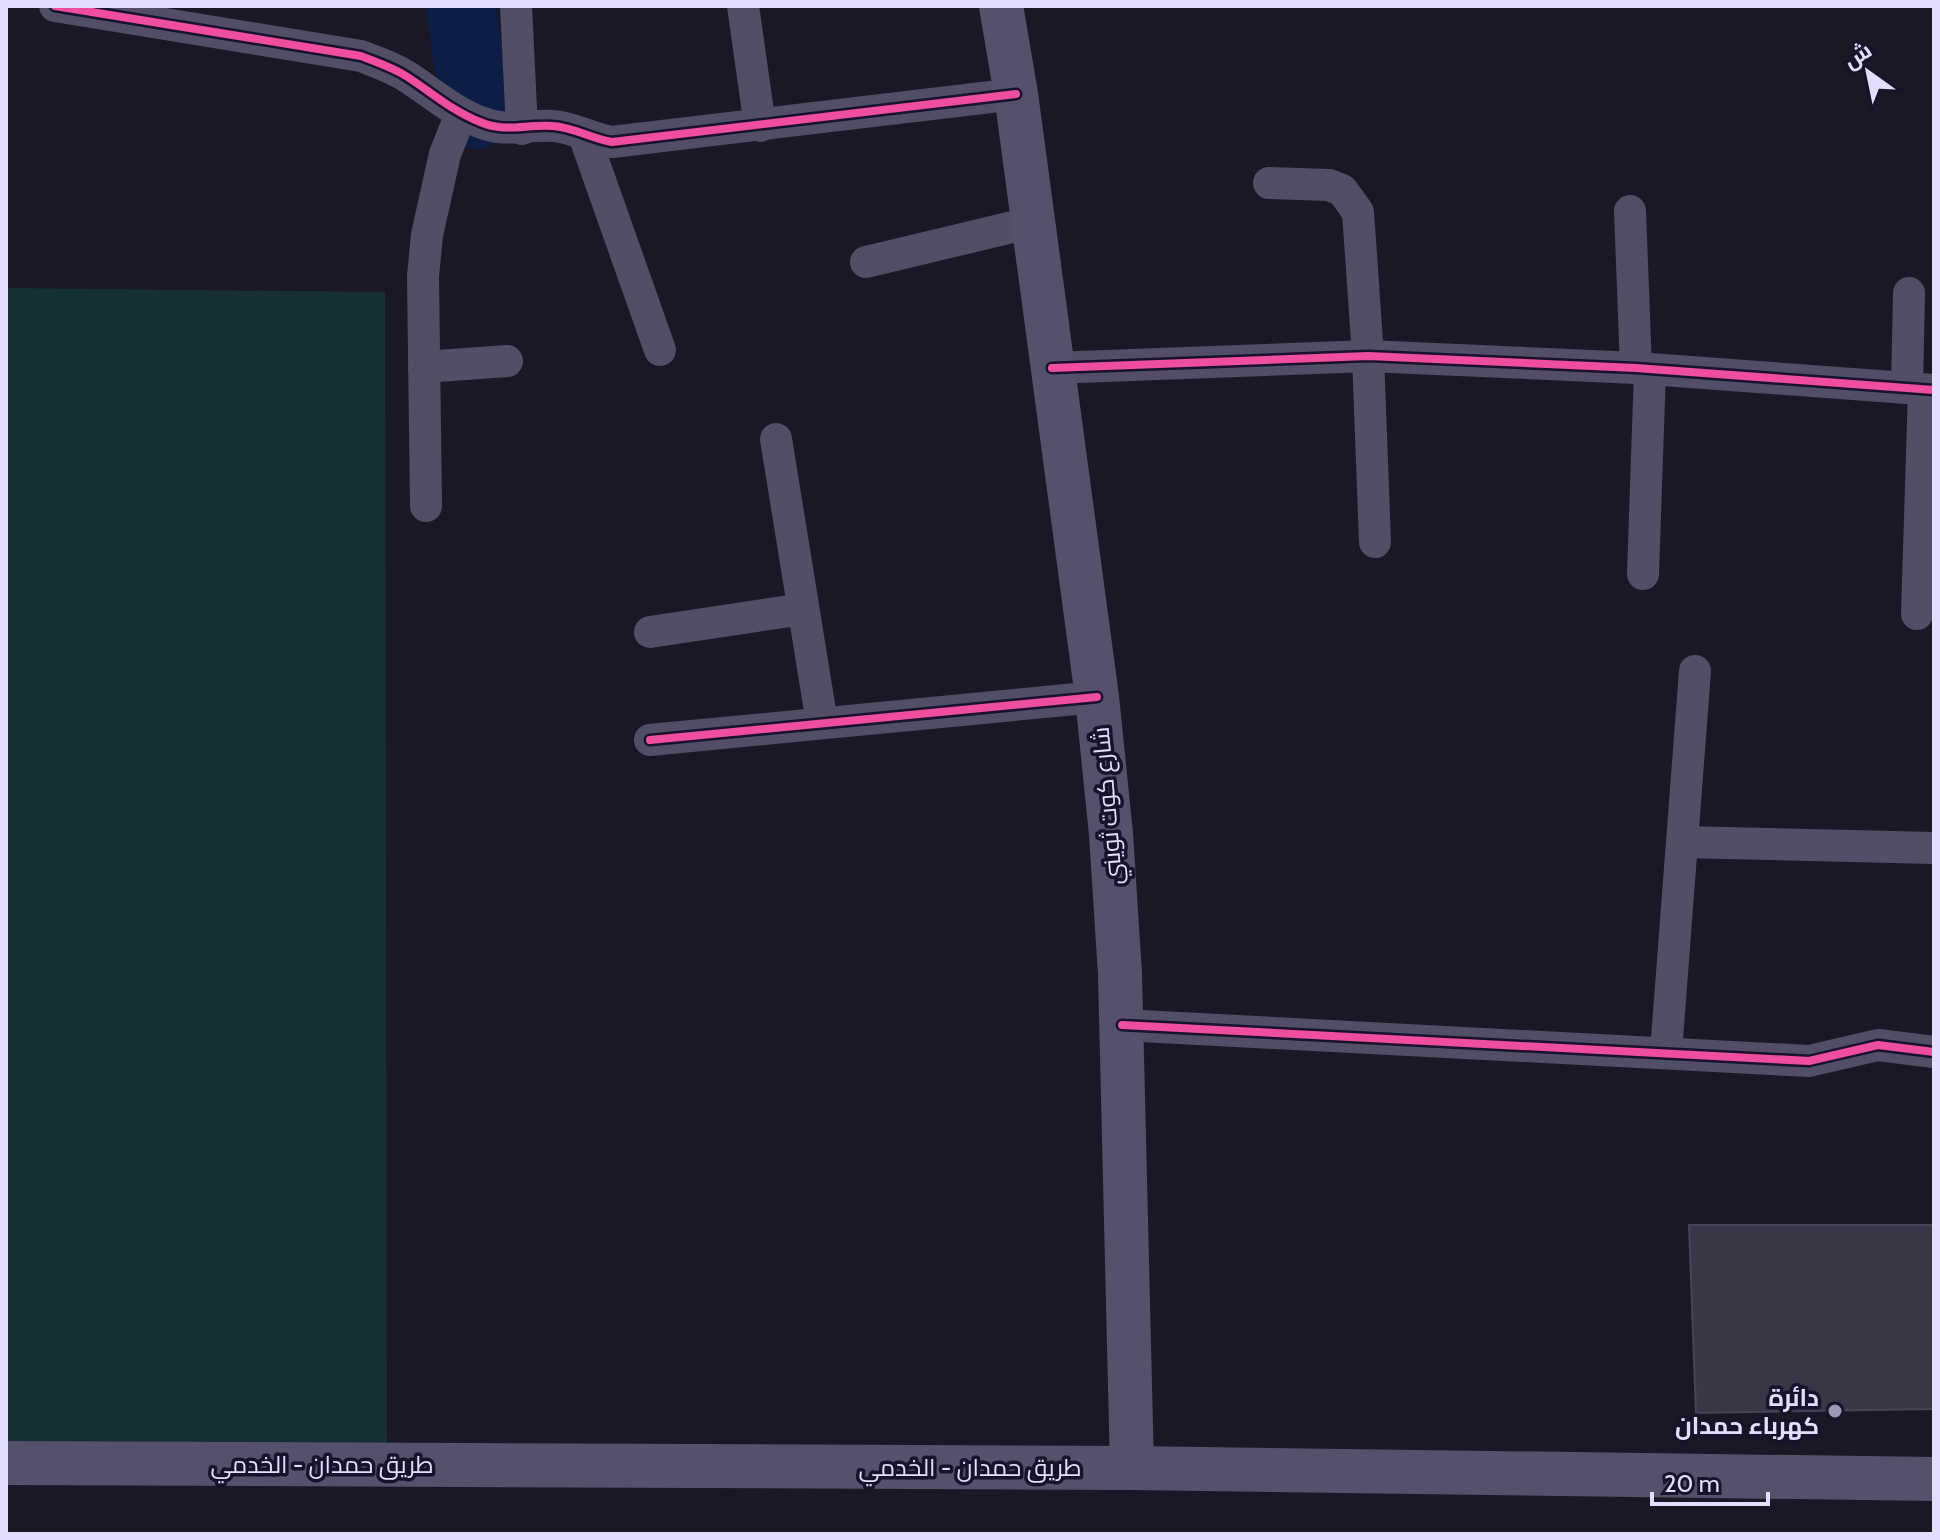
<svg xmlns="http://www.w3.org/2000/svg" width="1940" height="1540" viewBox="0 0 1940 1540" font-family="Cabin,Cairo,sans-serif">
  <style>
    .green { fill: #162f33 }
    .lines { fill: none; stroke-linecap: round; stroke-linejoin: round }
    .river { stroke: #0e1d46; stroke-width: 70 }
    .building { fill: #3a3646; stroke: #494358; stroke-width: 2 }
    .minor { stroke: #514e65; stroke-width: 32 }
    .secondary { stroke: #55516b; stroke-width: 44 }
    .cycleway-casing { stroke: #18122b; stroke-width: 13 }
    .cycleway { stroke: #ef4d9e; stroke-width: 8 }
    .poi-dot { fill: #9e98b2; stroke: #18122b; stroke-width: 3 }
    .labels { text-anchor: middle; dominant-baseline: central; stroke-width: 7; stroke-linejoin: round; paint-order: stroke }
    .street-label { font-size: 24px; fill: #e4ddfe; stroke: #18122b }
    .poi-label { font-size: 24px; font-weight: bold; fill: #e4ddfe; stroke: #18122b; text-anchor: end }
  </style>
  <rect width="100%" height="100%" fill="#1b1825"/>
  <polygon class="green" points="6,288 385,292 387,1449 6,1444"/>
  <g class="lines">
    <polyline class="river" points="461,6 476,114"/>
  </g>
  <polygon class="building" points="1689,1225 1934,1225 1934,1409 1696,1413"/>
  <g class="lines">
    <g class="minor">
      <path d="M55,6L361,56C376,62 392,67 406,76C431,92 452,111 480,122C505,133 526,124 553,126C573,127 592,139 612,142L1016,94"/>
      <polyline points="516,6 522,129"/>
      <polyline points="743,6 760,126"/>
      <polyline points="584,135 660,350"/>
      <polyline points="1269,183 1329,185 1342,190 1358,212 1368,356 1375,542"/>
      <polyline points="1630,211 1636,368"/>
      <polyline points="866,262 1033,222"/>
      <polyline points="424,367 507,361"/>
      <polyline points="1052,368 1368,356 1636,368 1934,390"/>
      <polyline points="1907,388 1909,293"/>
      <polyline points="776,439 822,723"/>
      <polyline points="426,506 423,276 427,235 445,154 461,114"/>
      <polyline points="1643,574 1650,370"/>
      <polyline points="1917,614 1924,390"/>
      <polyline points="650,632 803,609"/>
      <polyline points="650,740 1097,697"/>
      <polyline points="1682,842 1934,848"/>
      <polyline points="1122,1025 1809,1061 1878,1045 1934,1052"/>
      <polyline points="1666,1052 1695,671"/>
    </g>
    <g class="secondary">
      <polyline points="1001,6 1016,94 1097,697 1111,834 1120,974 1132,1468"/>
      <polyline points="6,1463 1132,1468 1934,1479"/>
    </g>
    <defs>
      <g id="cycleway">
        <path d="M55,6L361,56C376,62 392,67 406,76C431,92 452,111 480,122C505,133 526,124 553,126C573,127 592,139 612,142L1016,94"/>
        <polyline points="1052,368 1368,356 1636,368 1934,390"/>
        <polyline points="650,740 1097,697"/>
        <polyline points="1122,1025 1809,1061 1878,1045 1934,1052"/>
      </g>
    </defs>
    <use href="#cycleway" class="cycleway-casing"/>
    <use href="#cycleway" class="cycleway"/>
  </g>
  <circle class="poi-dot" cx="1835" cy="1411" r="8"/>
  <g class="labels">
    <g class="street-label">
      <text transform="translate(1107 806) rotate(-95)">شارع كوت ثويني</text>
      <text x="322" y="1464">طريق حمدان - الخدمي</text>
      <text x="970" y="1467">طريق حمدان - الخدمي</text>
    </g>
    <g class="poi-label">
      <text x="1819" y="1397">دائرة<tspan x="1819" dy="28">كهرباء حمدان</tspan></text>
    </g>
  </g>
  <rect width="1940" height="1540" fill="none" stroke="#e4ddfe" stroke-width="16"/>
  <g transform="translate(1868 72) rotate(327)" stroke="#18122b" stroke-width="6" paint-order="stroke">
  <path d="M0-6L14 30L0 20L-14 30Z" fill="#e4ddfe"/>
  <text y="-12" font-size="22" font-weight="bold" text-anchor="middle" fill="#e4ddfe">ش</text>
  </g>
  <path d="M1652 1492v12h116v-12" fill="none" stroke="#e4ddfe" stroke-width="4"/>
  <text x="1664" y="1492" font-size="24" fill="#e4ddfe" stroke="#18122b" stroke-width="6" paint-order="stroke">20 m</text>
</svg>
